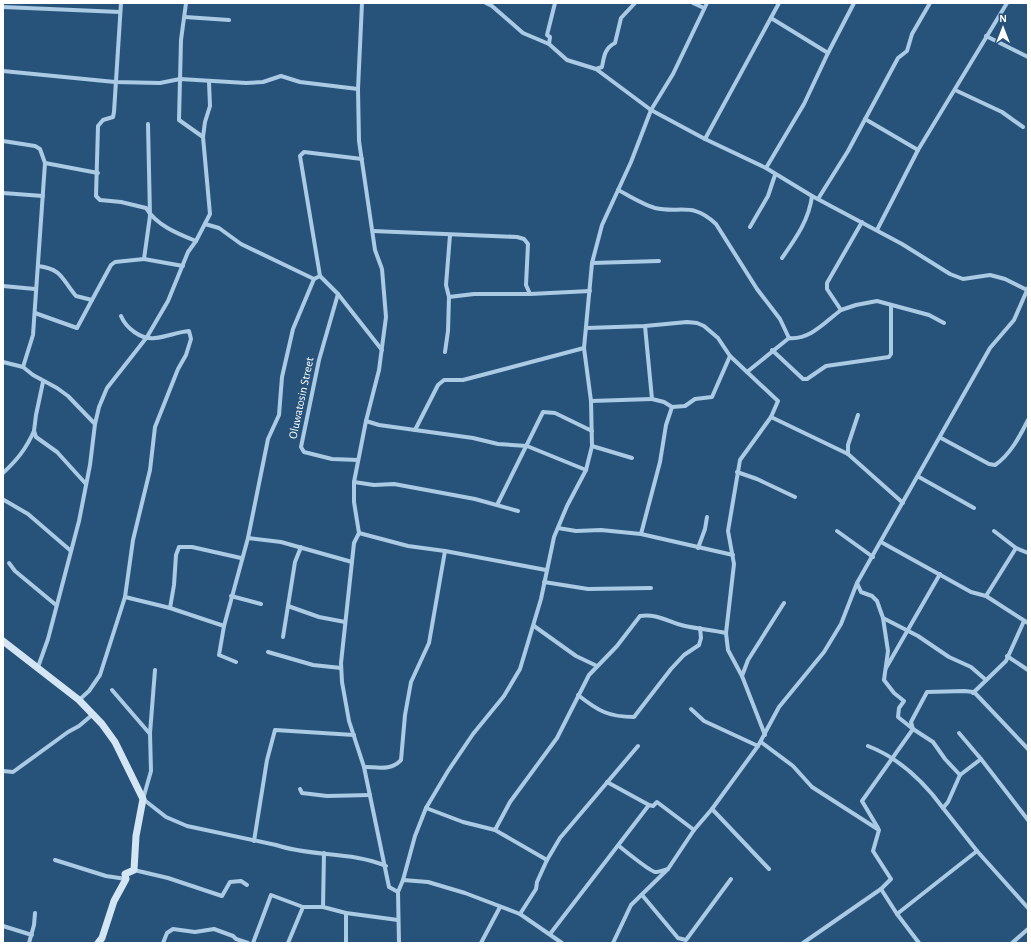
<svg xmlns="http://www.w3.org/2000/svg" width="1031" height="946" viewBox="0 0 1031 946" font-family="'Alegreya Sans',sans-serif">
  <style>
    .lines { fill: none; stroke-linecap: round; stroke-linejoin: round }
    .street { stroke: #abcae4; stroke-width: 4 }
    .secondary { stroke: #d4e5f4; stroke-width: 7 }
    .labels { text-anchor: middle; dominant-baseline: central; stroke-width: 3.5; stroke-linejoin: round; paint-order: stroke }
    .street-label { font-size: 12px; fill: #fff; stroke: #27537b }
  </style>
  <rect width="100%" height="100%" fill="#27537b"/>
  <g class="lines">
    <g class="street">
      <path d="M121,3L114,112L113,117L103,120L98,126L96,196L100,200L121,202L146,208C156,225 178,234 196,241"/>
      <polyline points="186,3 181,40 179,120 203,137"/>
      <polyline points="362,3 358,89 359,141 375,250 382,269 386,317 379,370 366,421 354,482 354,502 359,533 354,543 341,663 342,682 349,721 364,767 389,887 398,892 399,943"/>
      <polyline points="486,3 492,6 523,33 549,44 567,60 596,69 651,110 705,139 766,168 812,196 902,244 950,274 963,279 990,275 1005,279 1027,290"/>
      <polyline points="693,3 704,8"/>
      <polyline points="3,7 120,12"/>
      <polyline points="185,17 229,20"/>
      <polyline points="771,18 828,53"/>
      <polyline points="986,36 1028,57"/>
      <polyline points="549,44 550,37 547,35 555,3"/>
      <path d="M596,69L602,67C604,56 605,48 615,43L621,18L635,3"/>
      <polyline points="3,71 115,82 160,83 180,79 246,83 263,82 281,76 300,82 358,89"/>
      <polyline points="955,90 1002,112 1023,127"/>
      <polyline points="865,119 918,150"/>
      <polyline points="705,139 779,3"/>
      <polyline points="3,141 35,146 40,149 45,163 98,173"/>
      <polyline points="362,159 304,152 300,156 320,276 338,294 382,350"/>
      <polyline points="766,168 804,104 828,53 854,3"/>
      <path d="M618,190C630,196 642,204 655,208C680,214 692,201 716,224L757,289L780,319L789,338"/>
      <polyline points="3,193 43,196"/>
      <polyline points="818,199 848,151 898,58 907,51 912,34 930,3"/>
      <polyline points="862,222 827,283 827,289 841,310 856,305 877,301 929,315 944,323"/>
      <polyline points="205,224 219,228 241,244 314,279"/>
      <polyline points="750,227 768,196 775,175"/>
      <polyline points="877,230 918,150 1007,3"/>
      <polyline points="373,231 517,237 524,239 528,244 526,285 530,294 590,291"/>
      <path d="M782,258C796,238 809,220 812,196"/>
      <polyline points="144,259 183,266"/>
      <polyline points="592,263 659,261"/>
      <path d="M38,266C63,269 62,280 76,296L92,300L111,265L115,262L144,259L150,216L148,124"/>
      <polyline points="3,286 35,289"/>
      <polyline points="338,294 319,360 301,447 304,452 332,459 358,460"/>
      <polyline points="449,297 474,294 530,294"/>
      <polyline points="35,313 77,328 92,300"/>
      <polyline points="645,326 652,399 664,402 672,407 685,406 695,399 712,397 730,356"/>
      <polyline points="586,328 645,326 687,322 697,323 704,326 718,338 730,356 747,372"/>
      <polyline points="772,350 803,379 807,379 826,366 889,357 891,354 891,305"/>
      <polyline points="445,352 448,331 449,297 446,285 450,235"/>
      <polyline points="3,362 23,367 33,375 57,388 68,396 95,424"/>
      <polyline points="23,367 33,335 45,163"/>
      <polyline points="43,382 36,415 34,431 36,437 57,452 86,484"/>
      <polyline points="591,401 652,399"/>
      <polyline points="771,417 848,454 903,503"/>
      <polyline points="366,421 379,425 473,438 498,444 527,446 586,470"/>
      <polyline points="415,430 438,385 444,380 463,380 584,348"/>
      <path d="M941,438L989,464L995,465C1010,455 1020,436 1028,420"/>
      <polyline points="592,446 632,458"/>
      <polyline points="848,454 848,445 858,415"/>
      <polyline points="737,472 757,479 795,497"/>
      <path d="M3,473C17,460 26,449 34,431"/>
      <polyline points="919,477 974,508"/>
      <polyline points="354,482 374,485 394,484 475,499 518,511"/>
      <polyline points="4,500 28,514 71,551"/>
      <polyline points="497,505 543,412 555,413 592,431"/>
      <polyline points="558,528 576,531 601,530 641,534 660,462 666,425 672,407"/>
      <polyline points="837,531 873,557"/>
      <polyline points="994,531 1016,548"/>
      <path d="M359,533L408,546L445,551L429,643L411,682L405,715L401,760C391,771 378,767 364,767"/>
      <polyline points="641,534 733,555"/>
      <polyline points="248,538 281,542 352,562"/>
      <polyline points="881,542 971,592 986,596 1028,623"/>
      <polyline points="698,548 705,529 707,517"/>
      <polyline points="445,551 546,570"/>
      <polyline points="9,563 15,571 56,605"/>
      <polyline points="544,582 588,589 651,588"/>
      <polyline points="857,583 861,592 872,596 877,601 883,618 888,651 884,680 894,693 904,701 899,708 898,717 913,729 933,742 945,759 960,775"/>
      <polyline points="231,596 261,604"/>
      <polyline points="986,596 1016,548 1028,553"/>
      <polyline points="125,597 170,608 224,626"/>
      <polyline points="288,606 319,617 345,622"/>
      <polyline points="170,608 174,585 176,555 179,547 192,547 241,558"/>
      <polyline points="883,618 918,636 949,657 971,667 986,680"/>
      <polyline points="534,626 576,656 597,666"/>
      <polyline points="283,637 295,562 301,547"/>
      <polyline points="268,652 313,665 341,668"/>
      <polyline points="1007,656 1028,670"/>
      <polyline points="236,662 219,655 224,626 248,538 268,439 279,415 282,377 293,329 314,279 320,276"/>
      <polyline points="38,667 48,639 79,521 90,465 95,424 99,407 107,388 147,337 168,301 188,252 196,241 210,214 203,137 205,122 210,106 209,82"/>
      <polyline points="886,668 940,574"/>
      <path d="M155,670L150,733L151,771L143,799L166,817L187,826L276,845C311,857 351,851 386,866"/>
      <polyline points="742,676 748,660 784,603"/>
      <polyline points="112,690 150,734"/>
      <polyline points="973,693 1006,661 1024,621"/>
      <path d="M578,695C598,711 609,717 634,717L671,669L684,655L699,645L701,638L700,628"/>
      <path d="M79,700L89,691L100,675L125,597L133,540L150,470L155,427L178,369L186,355L191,339L189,331C177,332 167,337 155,338C141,340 126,328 121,316"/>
      <polyline points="691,709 704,721 758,746"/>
      <polyline points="959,733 981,759"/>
      <path d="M765,735L742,676L728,650L726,633L734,564L728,531L740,460L771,417L778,401L747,372L789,338C810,340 825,322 841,310"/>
      <polyline points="761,742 793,766 812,787 879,830 873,851 891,879 881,889 803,943"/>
      <path d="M868,746C899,758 924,782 943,808"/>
      <polyline points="3,771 13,772 68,732 79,726 92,715"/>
      <polyline points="607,782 649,805 653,806 657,802 694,830"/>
      <polyline points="300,789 302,793 327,796 370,795"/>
      <polyline points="426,808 463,822 495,830 547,860"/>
      <polyline points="712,809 769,869"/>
      <polyline points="1028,820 981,759 960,775 948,802 943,808 977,851 1028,908"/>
      <polyline points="878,828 862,801 913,729 911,722 927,692 964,691 974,692 1028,749"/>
      <path d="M495,830L510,802L557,738L589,675L617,646L640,616C657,613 670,623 685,626C699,629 712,630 726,633"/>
      <polyline points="254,841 267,760 275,730 354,735"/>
      <path d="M619,846C625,851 650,871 655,872C659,872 664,870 668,869"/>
      <polyline points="55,860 106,876 126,879"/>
      <polyline points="134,870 168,878 222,896 230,882 241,881 247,885"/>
      <polyline points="403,880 415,836 426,808 448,771 473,734 504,696 520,669 541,599 554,537 567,506 586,470 592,446 591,401 584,348 592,263 602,225 631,162 651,110 673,74 707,3"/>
      <polyline points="881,889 897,914 919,943"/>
      <polyline points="398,892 403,880 428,882 465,893 520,914 562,943"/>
      <polyline points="642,895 678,938 686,940 731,879"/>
      <polyline points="323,907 324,853"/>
      <polyline points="520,914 536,889 537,882 547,860 560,838 638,746"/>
      <polyline points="897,914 977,851"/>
      <polyline points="3,926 32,935"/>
      <polyline points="550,934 649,805"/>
      <polyline points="29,943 34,925 35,913"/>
      <polyline points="163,943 167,933 173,929 195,932 214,929 233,936 236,939 248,943"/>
      <polyline points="253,943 271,895 303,907"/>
      <polyline points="288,943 303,907 323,907 346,913 398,920"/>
      <polyline points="346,943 346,913"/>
      <polyline points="481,943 500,907"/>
      <polyline points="613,943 631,905 668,869 694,830 712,809 758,746 779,707 824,652 841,624 857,583 990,348 1014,320 1028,288"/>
      <polyline points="1012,943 1028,929"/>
    </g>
    <polyline class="secondary" points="3,641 79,700 102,724 115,742 143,799 136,836 134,870 125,874 126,879 114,901 102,938 98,943"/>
  </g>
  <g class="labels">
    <g class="street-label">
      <text transform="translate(301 398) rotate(-78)">Oluwatosin Street</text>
    </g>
  </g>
  <rect width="1031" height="946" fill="none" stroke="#ffffff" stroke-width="8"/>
  <g transform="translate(1003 28)" stroke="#27537b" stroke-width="3" paint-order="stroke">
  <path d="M0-3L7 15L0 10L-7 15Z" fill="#ffffff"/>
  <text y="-6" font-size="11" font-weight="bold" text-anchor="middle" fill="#ffffff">N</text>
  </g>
</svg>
